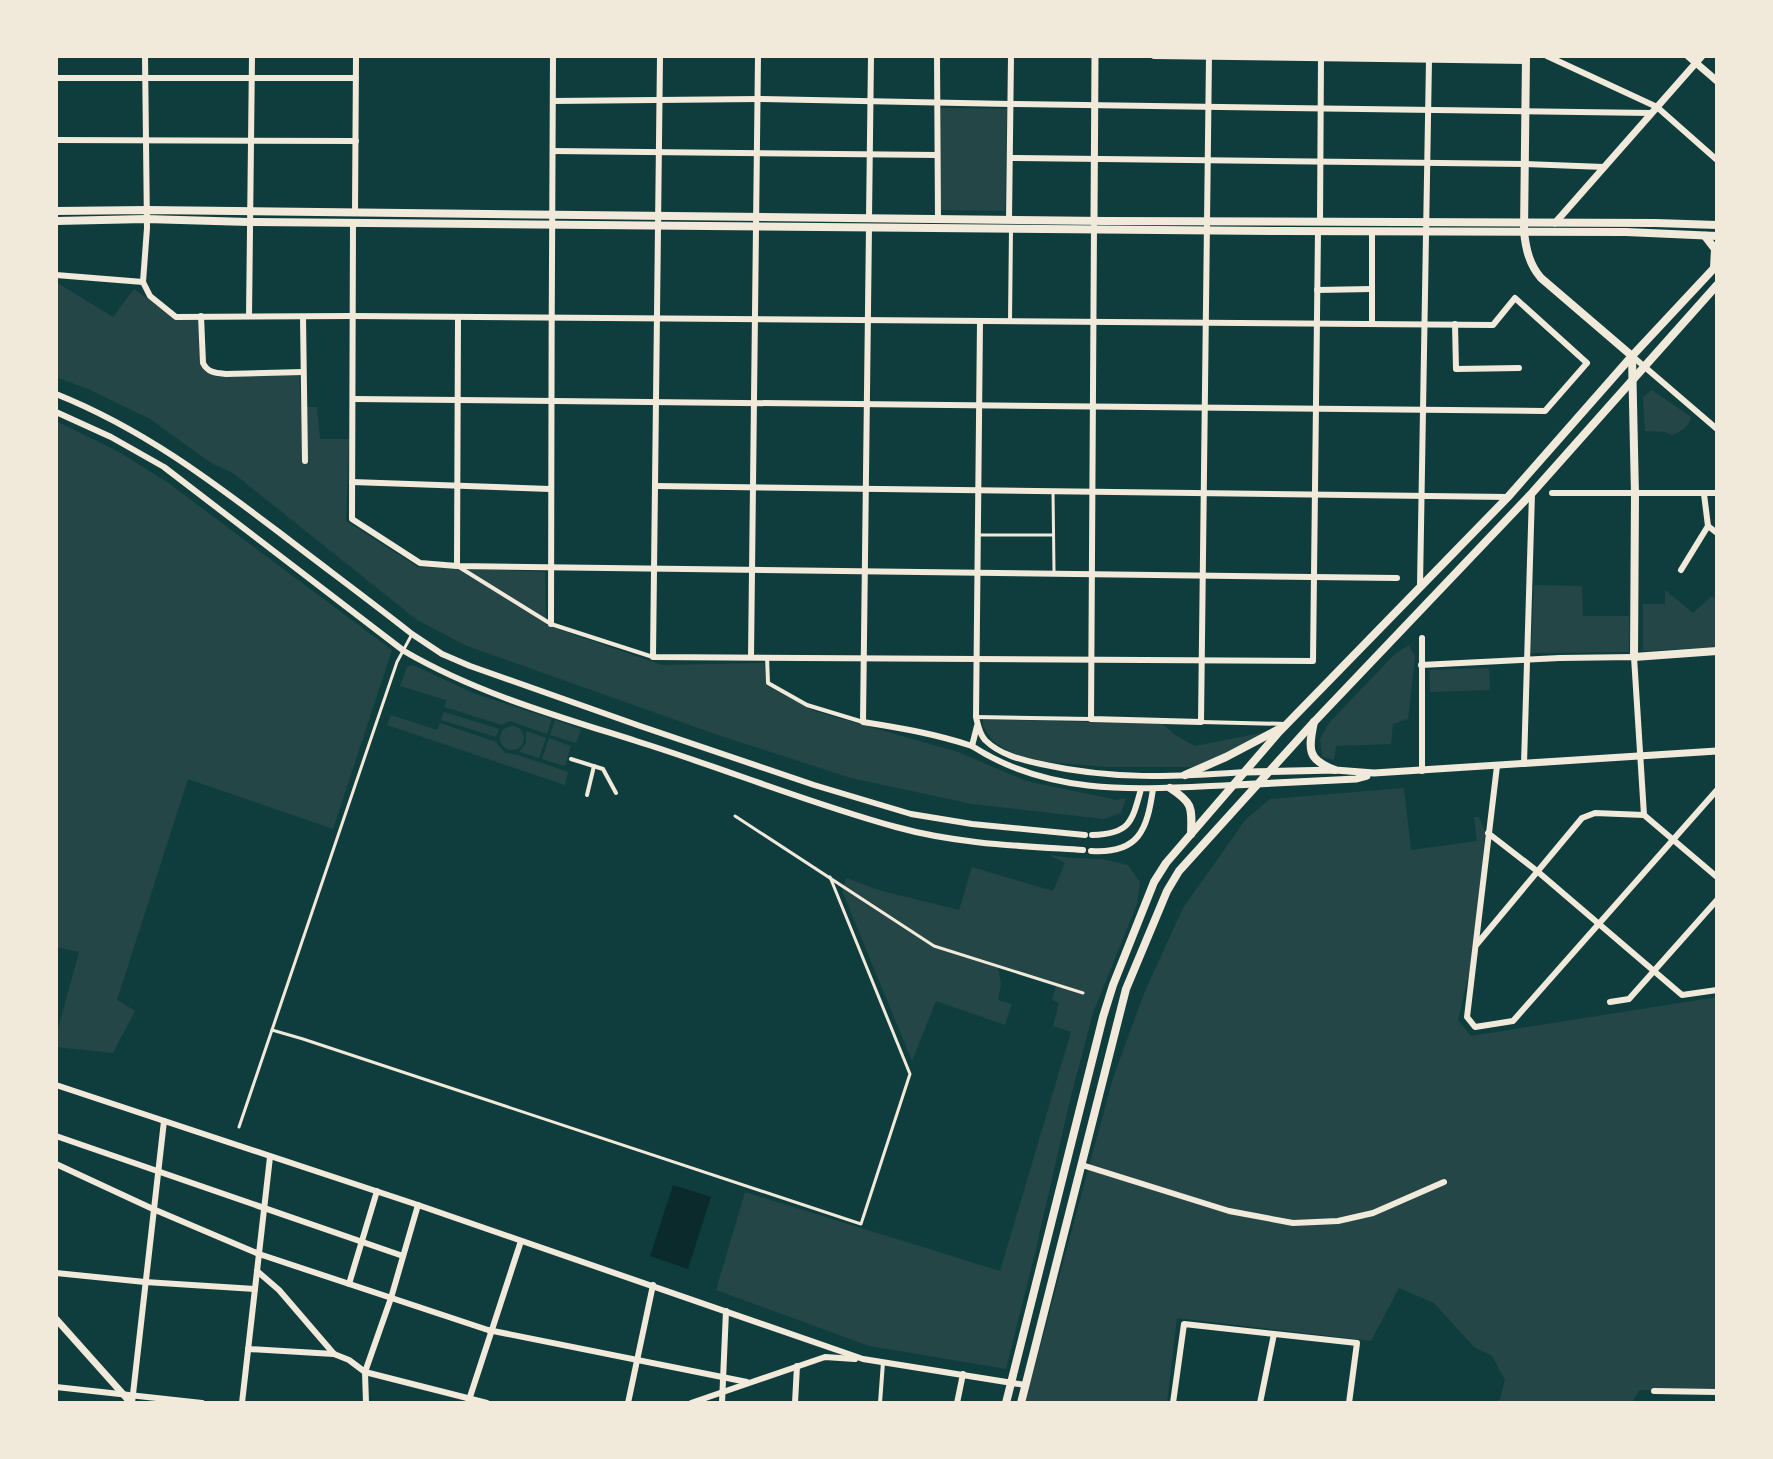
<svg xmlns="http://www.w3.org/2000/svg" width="1773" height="1459" viewBox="0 0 1773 1459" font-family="'Fira Sans Condensed',sans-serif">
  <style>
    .green { fill: #244646 }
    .water { fill: #0a2a2b }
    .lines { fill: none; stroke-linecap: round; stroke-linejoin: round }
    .service { stroke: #f1e9da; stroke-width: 3 }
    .pedestrian { stroke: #f1e9da; stroke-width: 4 }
    .minor { stroke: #f1e9da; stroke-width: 6 }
    .tertiary { stroke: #f1e9da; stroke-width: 7 }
    .secondary { stroke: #f1e9da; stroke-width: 8 }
  </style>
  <rect width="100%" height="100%" fill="#0f3d3e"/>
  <g class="green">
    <polygon points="941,108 1007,109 1005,211 939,210"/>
    <polygon points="56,282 113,317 134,289 175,318 198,320 200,360 203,369 218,377 299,374 301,407 317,407 320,439 349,439 346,521 418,567 545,572 546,625 662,665 764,663 766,685 814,711 958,752 1026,781 1117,800 1126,798 1121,813 1104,819 972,804 851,778 718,735 467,646 417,620 233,473 211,463 150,419 88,389 56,377"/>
    <path d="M1652,390L1691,417C1689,427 1682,431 1672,435L1665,432L1645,431L1643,397Z"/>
    <polygon points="56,421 119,452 167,482 392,650 333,829 188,779 117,1000 135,1011 113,1053 56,1047 56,1036 79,952 56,947"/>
    <polygon points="1534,585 1582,586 1583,616 1629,616 1629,652 1531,653"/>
    <polygon points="1665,590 1693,613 1712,596 1717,600 1717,647 1643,651 1643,604 1665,604"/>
    <polygon points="1409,645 1415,656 1408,719 1393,724 1391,744 1336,746 1334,760 1322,757 1320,739 1329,723 1394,655"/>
    <polygon points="413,665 473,693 552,719 547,734 510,721 501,725 445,707 446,700 400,686 407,667"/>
    <polygon points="1489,668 1490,690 1430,692 1429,670"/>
    <polygon points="444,712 499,729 496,737 441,720"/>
    <polygon points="391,715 437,730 440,723 496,742 505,753 518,755 568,772 565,785 387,725"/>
    <polygon points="983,719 1163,724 1175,735 1195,746 1266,732 1226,754 1193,767 1106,767 1038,761 1021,757 1005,749 992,740 983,726"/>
    <polygon points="555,720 581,729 576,743 550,735"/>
    <circle cx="512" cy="738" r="12"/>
    <polygon points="526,731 546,738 539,758 519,752 526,743"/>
    <polygon points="549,738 571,746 565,766 542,759"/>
    <polygon points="1404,788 1411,850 1477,841 1474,817 1479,817 1485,831 1475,948 1458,1020 1471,1036 1717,997 1717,1390 1639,1390 1632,1403 1496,1403 1500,1399 1505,1380 1492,1356 1474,1347 1434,1303 1399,1288 1371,1341 1177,1318 1167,1403 1025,1403 1113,1078 1145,991 1183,908 1246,819 1270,799"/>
    <polygon points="1049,855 1072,858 1102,859 1128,865 1140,882 1137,904 1093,1013 1070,1100 1035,1253 1006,1369 869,1346 716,1290 745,1192 1000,1271 1071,1032 1053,1026 1059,1003 1052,1000 1056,986 998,966 1001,985 998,1000 1012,1004 1005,1025 936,1001 912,1061 842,891 846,878 882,891 959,910 972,867 1053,891 1065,863"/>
  </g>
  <polygon class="water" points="673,1185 711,1197 688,1269 650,1256"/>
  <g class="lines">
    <g class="service">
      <polyline points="1053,491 1054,571"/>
      <polyline points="978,535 1053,535"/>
      <polyline points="735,816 934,946 1083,993"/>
      <polyline points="272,1030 303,1039 861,1224 910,1074 830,877"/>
      <polyline points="239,1127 397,662 411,636"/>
    </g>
    <g class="pedestrian">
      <polyline points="1010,321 1011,229"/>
      <polyline points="459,567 551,624 653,657"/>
      <polyline points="767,657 768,683 807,705 863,722"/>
      <polyline points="976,717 1091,719"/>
      <polyline points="1201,722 1286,724"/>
      <polyline points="571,759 603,769 616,793"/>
      <polyline points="587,795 594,766"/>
      <polyline points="880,1403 883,1362"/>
    </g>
    <g class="minor">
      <polyline points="145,56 147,228 143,282 150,296 176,317 353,316 1493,325 1515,298 1587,363 1545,411 353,399"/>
      <polyline points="660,56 653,657 1313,661 1318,231"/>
      <polyline points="937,56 938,219"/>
      <polyline points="1154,56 1526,61"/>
      <polyline points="1547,56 1657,107 1717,160"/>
      <polyline points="56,78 356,78"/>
      <polyline points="553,101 759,99 1010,104 1651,113"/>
      <polyline points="56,140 356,141"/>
      <polyline points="553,151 937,155"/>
      <polyline points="1010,158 1525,164 1604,167"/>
      <polyline points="355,212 356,56"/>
      <polyline points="869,218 871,56"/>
      <polyline points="1009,219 1011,56"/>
      <polyline points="1320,222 1321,56"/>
      <polyline points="353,223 352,519 420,563 457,566 1397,578"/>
      <polyline points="1094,226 1091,719 1201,722 1209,56"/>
      <path d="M869,227L863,722C901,728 936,734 972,746L977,726"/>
      <polyline points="1372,232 1372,324"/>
      <polyline points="56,275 143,282"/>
      <polyline points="1317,290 1372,289"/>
      <path d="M201,316L203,363C208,373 216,373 226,374L303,372"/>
      <polyline points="249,316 252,56"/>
      <polyline points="303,317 305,461"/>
      <path d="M980,321L976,717C978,725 979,733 985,740C1000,755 1022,760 1041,764C1112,780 1173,777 1245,772"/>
      <polyline points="1455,324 1456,369 1519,368"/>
      <polyline points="1632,356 1717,429"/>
      <path d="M56,394C141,428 209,479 280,533C324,567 369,600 412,634L442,654L470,666L640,726L814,785L911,814L972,824L1085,835"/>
      <path d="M56,412L111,437L164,467L404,651C476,693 557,716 636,741C723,768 808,803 896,827C957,844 1021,846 1083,850"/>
      <polyline points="352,482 550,489"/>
      <polyline points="655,486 1508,497"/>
      <polyline points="1552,493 1717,493"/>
      <polyline points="1704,494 1708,526 1717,533"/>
      <polyline points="457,566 458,317"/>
      <polyline points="1681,570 1708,526"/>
      <polyline points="1420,586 1429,60"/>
      <path d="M551,624C550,435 553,245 553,56"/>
      <polyline points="751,657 758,56"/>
      <polyline points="1421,665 1560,658 1634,657 1644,815"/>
      <path d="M972,746C1053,798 1141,789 1232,785"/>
      <polyline points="1524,764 1532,493"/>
      <polyline points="1497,766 1467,1017 1475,1027 1513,1021 1717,790"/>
      <polyline points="1422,771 1422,638"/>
      <polyline points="1644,815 1717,877"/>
      <polyline points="1488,833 1537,871 1682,995 1717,990"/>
      <path d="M1092,835C1130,834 1132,822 1141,789"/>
      <path d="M1091,851C1139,854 1147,830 1153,789"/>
      <polyline points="1477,944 1582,818 1595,813 1644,815"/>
      <polyline points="1610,1002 1629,999 1717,900"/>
      <polyline points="56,1085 418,1205 863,1359 1025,1385"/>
      <polyline points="56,1136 403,1256"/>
      <polyline points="56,1164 153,1209 259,1254 488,1330 747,1382"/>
      <polyline points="1082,1165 1229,1211 1293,1223 1338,1221 1373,1213 1444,1182"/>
      <polyline points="257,1271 279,1290 334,1354 349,1360 365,1372 487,1403"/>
      <polyline points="56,1273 145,1282 255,1289"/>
      <polyline points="349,1284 377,1191"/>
      <polyline points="248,1349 334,1354"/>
      <polyline points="56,1387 202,1403"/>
      <polyline points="1654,1391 1717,1392"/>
      <polyline points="132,1403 164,1121"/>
      <polyline points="242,1403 270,1157"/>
      <polyline points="366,1403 365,1372 391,1298 418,1205"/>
      <polyline points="468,1403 521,1241"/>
      <polyline points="628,1403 653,1285"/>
      <polyline points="691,1403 825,1357 855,1359"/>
      <polyline points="722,1403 726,1311"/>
      <polyline points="795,1403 797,1366"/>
      <polyline points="957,1403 963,1374"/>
      <polyline points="1173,1403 1184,1324 1357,1343 1349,1403"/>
      <polyline points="1260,1403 1274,1334"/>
    </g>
    <g class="tertiary">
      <polyline points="1688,56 1717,81"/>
      <polyline points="1094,220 1095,56"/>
      <polyline points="1555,223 1702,56"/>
      <polyline points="1245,772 1335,770 1374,773 1717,751"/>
      <polyline points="1234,785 1356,779 1367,776"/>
      <polyline points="56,1319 131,1403"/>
    </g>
    <g class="secondary">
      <path d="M1526,56L1524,232C1526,249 1529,264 1541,278L1632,356"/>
      <polyline points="56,211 147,210 1105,221 1656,223 1717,225"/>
      <polyline points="56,221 146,219 249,222 1283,231 1626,232 1717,236"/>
      <polyline points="1705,236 1715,249 1714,268"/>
      <polyline points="1632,356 1635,495 1634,657 1717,651"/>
      <path d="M1314,722C1308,749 1307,760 1335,770"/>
      <polyline points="1185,775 1226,757 1279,729"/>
      <path d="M1170,788C1193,803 1192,807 1191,834"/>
      <polyline points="1006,1403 1103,1017 1113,985 1154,882 1166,863 1279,732 1508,497 1632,356 1717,265"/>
      <polyline points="1021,1403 1126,989 1167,891 1179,871 1314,722 1532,493 1717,285"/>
    </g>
  </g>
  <rect width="1773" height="1459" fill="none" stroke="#f1e9da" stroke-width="116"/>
</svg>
